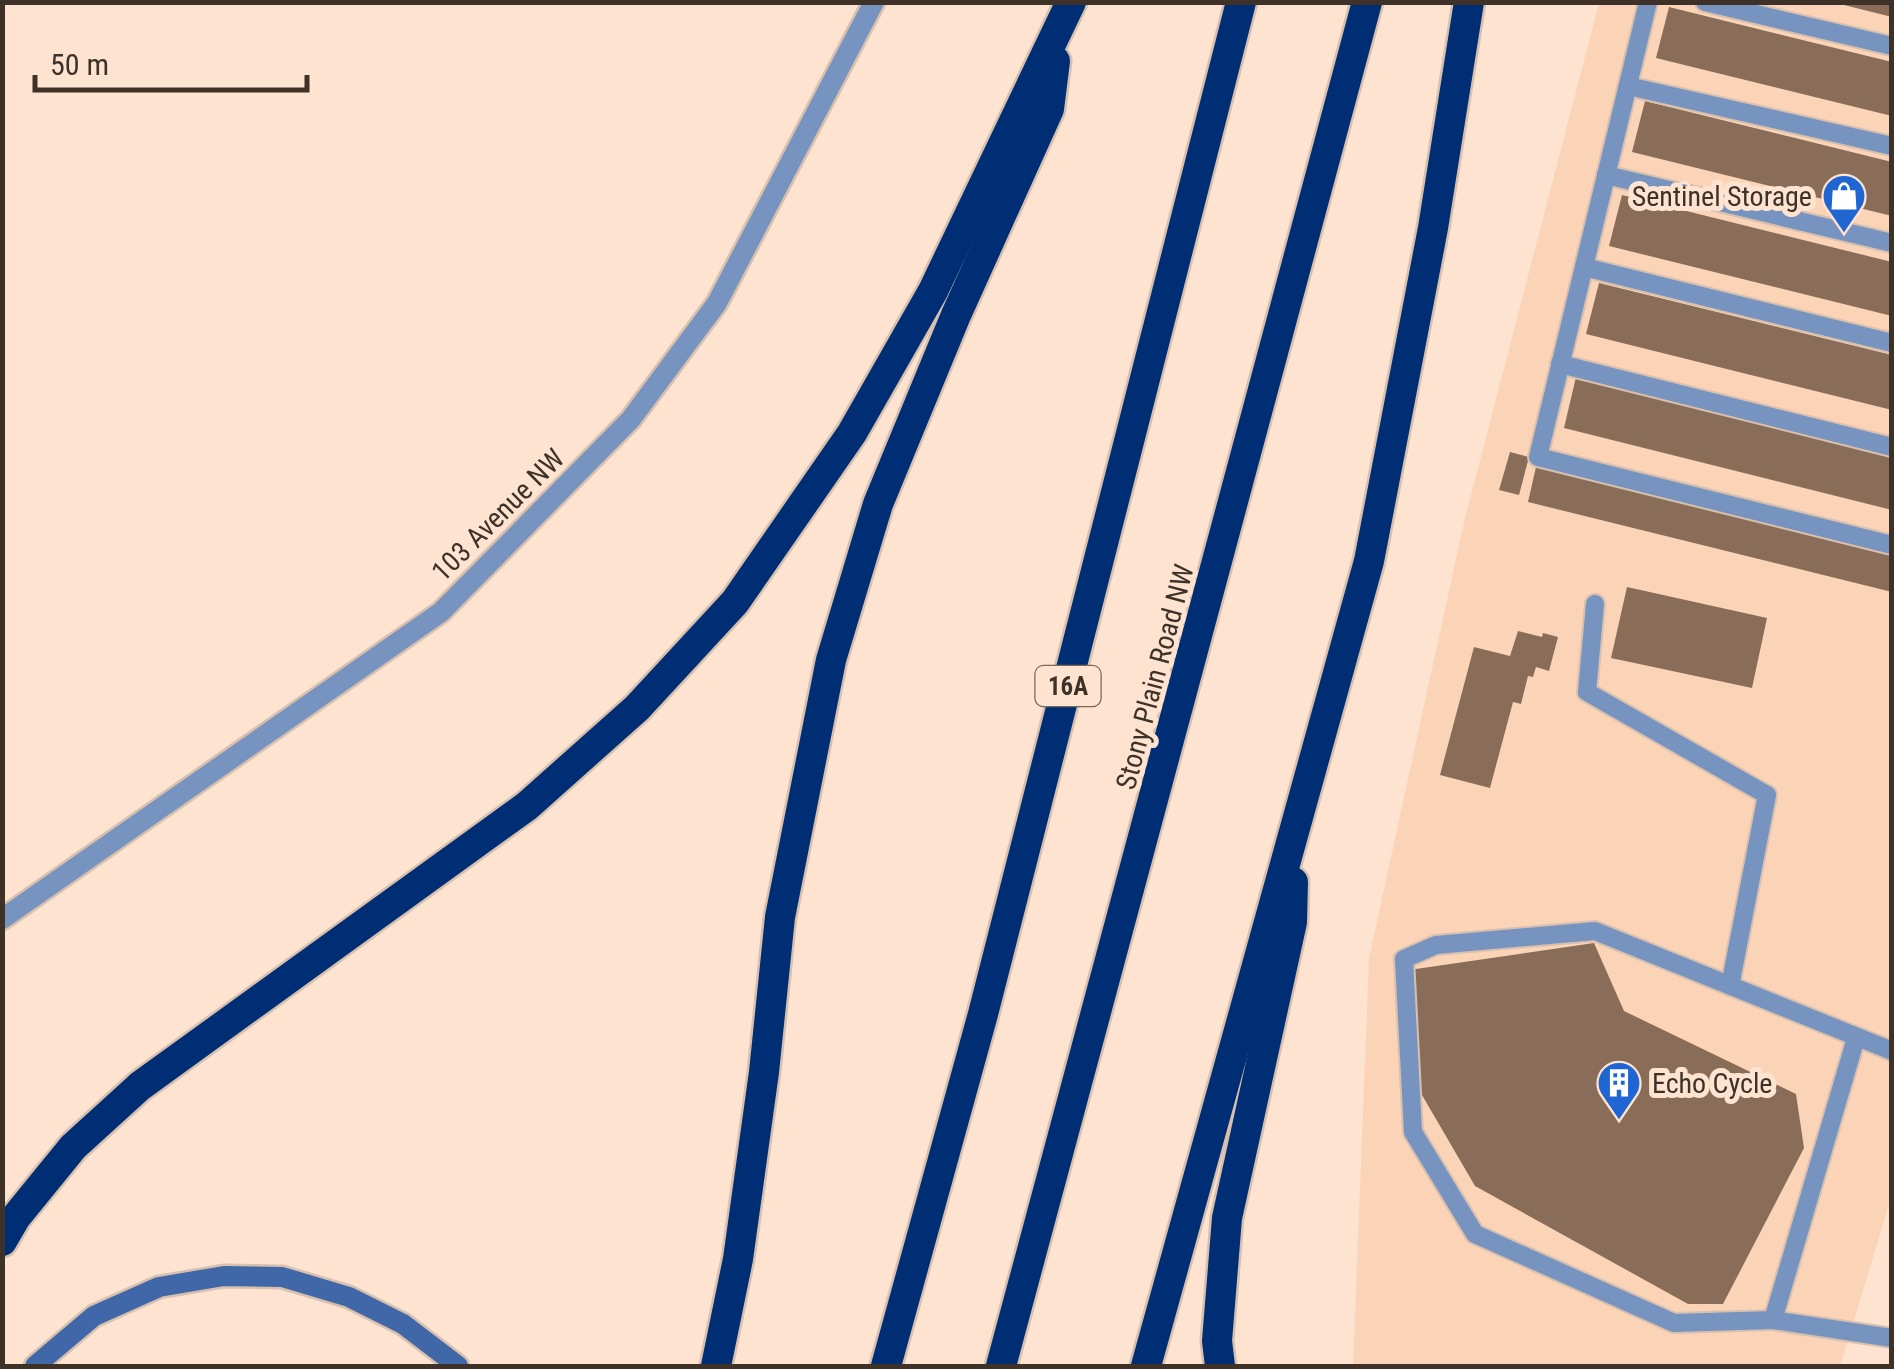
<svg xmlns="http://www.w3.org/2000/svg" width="1894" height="1369" viewBox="0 0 1894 1369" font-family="'Roboto Condensed',sans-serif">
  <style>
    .built { fill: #fbd4b8 }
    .building { fill: #896d58 }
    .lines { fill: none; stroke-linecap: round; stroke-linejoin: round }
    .lane-casing { stroke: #d8c0af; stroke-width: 22 }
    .street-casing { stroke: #d8c0af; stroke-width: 25 }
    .secondary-casing { stroke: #d8c0af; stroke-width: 25 }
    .highway-casing { stroke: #d8c0af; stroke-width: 35 }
    .lane { stroke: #7793bf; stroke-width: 18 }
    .street { stroke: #7793bf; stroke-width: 20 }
    .secondary { stroke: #4068a8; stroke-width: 20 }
    .highway { stroke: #002e74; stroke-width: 30 }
    .labels { text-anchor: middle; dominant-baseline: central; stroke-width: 10; stroke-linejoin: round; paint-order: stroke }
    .shield { fill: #fee3d1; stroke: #78675b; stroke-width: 2.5 }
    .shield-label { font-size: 25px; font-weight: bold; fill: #3e3228 }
    .poi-label { font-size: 28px; fill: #3e3228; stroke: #fee3d1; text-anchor: end }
    .street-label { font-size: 28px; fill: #3e3228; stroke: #fee3d1 }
  </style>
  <rect width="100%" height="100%" fill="#fee3d1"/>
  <polygon class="built" points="1599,3 1891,3 1892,1195 1840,1366 1353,1366 1369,958 1464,522"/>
  <g class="building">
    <polygon points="1841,2 1892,2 1892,17 1840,4"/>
    <polygon points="1669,7 1892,62 1892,116 1656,58"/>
    <polygon points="1645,101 1892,162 1892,216 1632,152"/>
    <polygon points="1622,195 1892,262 1892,316 1609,246"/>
    <polygon points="1599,283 1892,355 1892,410 1586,334"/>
    <polygon points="1576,377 1892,456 1892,510 1564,428"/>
    <polygon points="1510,452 1529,457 1519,495 1499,490"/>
    <polygon points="1536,467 1892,555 1892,592 1528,502"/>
    <polygon points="1627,587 1767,618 1752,688 1611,658"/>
    <polygon points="1518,631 1542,637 1543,633 1558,637 1549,671 1536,667 1533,677 1528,676 1521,704 1513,702 1490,788 1440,775 1474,647 1510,656"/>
    <polygon points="1594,943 1624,1011 1796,1094 1804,1148 1723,1304 1688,1304 1475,1186 1415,1083 1409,970"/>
  </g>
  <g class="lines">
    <defs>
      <g id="lane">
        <polyline points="1648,2 1538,457 1892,545"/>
        <polyline points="1705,2 1892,46"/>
        <polyline points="1628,86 1892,146"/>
        <polyline points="1606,175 1892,243"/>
        <polyline points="1584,267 1892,343"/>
        <polyline points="1560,364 1892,447"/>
        <polyline points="1595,604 1587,692 1767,795 1730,986"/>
        <polyline points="1856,1038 1773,1320 1674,1323 1475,1234 1413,1132 1404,959 1436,945 1595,931 1892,1051"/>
        <polyline points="1773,1320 1892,1338"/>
      </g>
      <polyline id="street" points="2,919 441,612 631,419 717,303 874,2"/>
      <polyline id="secondary" points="35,1366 94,1316 159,1287 224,1276 282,1277 349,1297 403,1324 458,1366"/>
      <g id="highway">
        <polyline points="2,1241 16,1217 73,1147 140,1086 527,806 637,708 735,602 852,433 933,291 1071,2"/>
        <polyline points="716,1366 738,1259 764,1072 780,917 831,660 878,504 956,315 1049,109 1055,61"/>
        <polyline points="886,1366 983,1014 1241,2"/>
        <polyline points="1001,1366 1367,2"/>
        <polyline points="1146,1366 1369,561 1433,228 1469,2"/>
        <polyline points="1220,1366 1217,1341 1227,1218 1292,922 1293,882"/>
      </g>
    </defs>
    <use href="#lane" class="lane-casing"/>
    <use href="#street" class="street-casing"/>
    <use href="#secondary" class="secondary-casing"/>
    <use href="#highway" class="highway-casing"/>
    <use href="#lane" class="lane"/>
    <use href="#street" class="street"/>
    <use href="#secondary" class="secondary"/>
    <use href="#highway" class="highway"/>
  </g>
  <defs>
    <symbol id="shop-pin" viewBox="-11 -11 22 30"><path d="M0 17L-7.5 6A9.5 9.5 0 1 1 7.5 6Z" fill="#2066d2" stroke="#fee3d1"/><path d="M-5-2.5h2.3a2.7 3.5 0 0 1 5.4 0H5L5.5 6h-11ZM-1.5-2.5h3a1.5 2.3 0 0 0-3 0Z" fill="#fff"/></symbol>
    <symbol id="building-pin" viewBox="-11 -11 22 30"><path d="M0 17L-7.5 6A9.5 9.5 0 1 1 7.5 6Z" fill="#2066d2" stroke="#fee3d1"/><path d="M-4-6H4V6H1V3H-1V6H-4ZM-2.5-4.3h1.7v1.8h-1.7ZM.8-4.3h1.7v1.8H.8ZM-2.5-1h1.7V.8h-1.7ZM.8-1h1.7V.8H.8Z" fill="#fff"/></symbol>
  </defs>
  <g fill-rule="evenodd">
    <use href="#shop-pin" x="1819" y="171" width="50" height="68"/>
    <use href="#building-pin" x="1594" y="1058" width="50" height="68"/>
  </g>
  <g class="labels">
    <rect class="shield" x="1035.5" y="666" width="65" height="40" rx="8"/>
    <g class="shield-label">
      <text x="1068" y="686">16A</text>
    </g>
    <g class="poi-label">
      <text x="1812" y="196">Sentinel Storage</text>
      <text x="1652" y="1083" text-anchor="start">Echo Cycle</text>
    </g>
    <g class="street-label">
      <text transform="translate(498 515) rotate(-45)">103 Avenue NW</text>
      <text transform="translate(1155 677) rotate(-75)">Stony Plain Road NW</text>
    </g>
  </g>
  <rect width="1894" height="1369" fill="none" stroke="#3e3228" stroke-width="10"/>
  <path d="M35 75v15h272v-15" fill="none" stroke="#3e3228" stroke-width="5"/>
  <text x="50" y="75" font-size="30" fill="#3e3228" stroke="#fee3d1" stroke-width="8" paint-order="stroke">50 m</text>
</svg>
